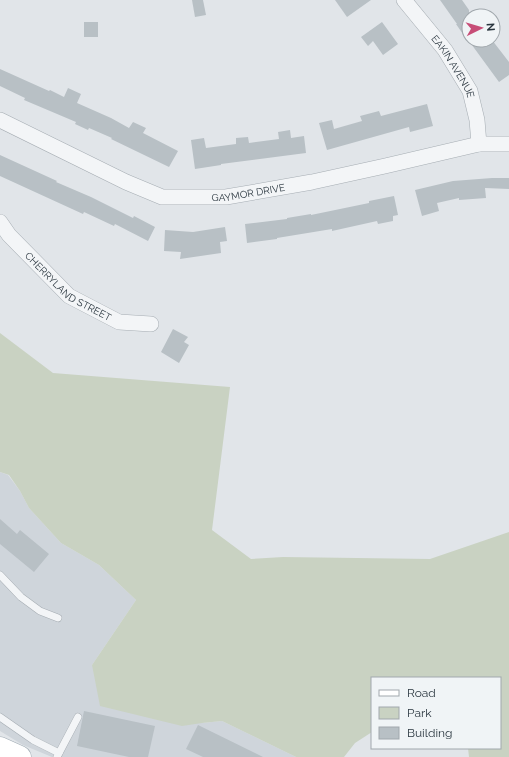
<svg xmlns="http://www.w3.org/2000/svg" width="509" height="757" viewBox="0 0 509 757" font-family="Raleway,sans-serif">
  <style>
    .built { fill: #cfd5db }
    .green { fill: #c9d2c2 }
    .building { fill: #b8c0c5 }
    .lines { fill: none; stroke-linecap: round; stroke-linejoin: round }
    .lane-casing { stroke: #a6adb3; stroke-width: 8 }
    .street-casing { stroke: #a6adb3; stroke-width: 16 }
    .primary-casing { stroke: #a1acb4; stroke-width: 23 }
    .lane { stroke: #f3f5f7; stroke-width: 7 }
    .street { stroke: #f3f5f7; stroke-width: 15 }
    .primary { stroke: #fff; stroke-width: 22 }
    .labels { text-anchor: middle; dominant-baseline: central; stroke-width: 3; stroke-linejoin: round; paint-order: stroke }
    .street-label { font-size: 10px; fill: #2a363f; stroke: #f0f4f6 }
  </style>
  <rect width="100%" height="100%" fill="#e1e5e9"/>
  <polygon class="built" points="0,472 8,475 20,491 29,508 61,543 99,565 136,600 92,665 202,723 222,721 296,757 52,757 23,745 0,731"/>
  <polygon class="green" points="0,333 53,373 230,387 212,530 251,559 283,557 430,559 509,532 509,757 469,757 468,748 500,748 500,678 372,678 372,732 355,743 344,757 296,757 222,721 202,723 182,726 100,706 92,665 136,600 99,565 61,543 29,508 20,491 9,475 0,472"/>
  <g class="building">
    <polygon points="192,0 203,0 206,15 195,17"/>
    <polygon points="335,0 371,0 347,17"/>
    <polygon points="440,0 462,0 469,10 469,40 492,40 509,62 509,75 499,82 469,41 469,43 456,24 457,24"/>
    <rect x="84" y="22" width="14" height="15"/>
    <polygon points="382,22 398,44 383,55 373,41 368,46 361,37"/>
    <polygon points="0,69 49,91 50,90 64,97 68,88 81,94 77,103 111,118 129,128 133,122 146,128 143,133 178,151 169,167 111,139 112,138 89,128 88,130 75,124 76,122 24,100 25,98 0,86"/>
    <polygon points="427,104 433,126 410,132 409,127 327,150 319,123 332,120 334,129 362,121 360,116 379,111 381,116"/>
    <polygon points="290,130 291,138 304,136 306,153 221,164 221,165 195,169 191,140 204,138 206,148 236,144 236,138 248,137 249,143 279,139 278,132"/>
    <polygon points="0,155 57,181 56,182 91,197 133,218 134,216 155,227 148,241 115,224 114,226 84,212 83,214 0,176"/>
    <polygon points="492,178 509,178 509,189 485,188 486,198 459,200 459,198 437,203 439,211 422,216 415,190 453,181"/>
    <polygon points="394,196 398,215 393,216 393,221 378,224 377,221 332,231 332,229 277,238 277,239 247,243 245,224 287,219 287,218 311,214 311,215 369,203 369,201"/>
    <polygon points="225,227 227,241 220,242 221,253 180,259 181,252 164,251 165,230 193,232"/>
    <polygon points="173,329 188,337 184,342 189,345 179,363 161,352"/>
    <polygon points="0,519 17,534 20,530 49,554 34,572 0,544"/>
    <polygon points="84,711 155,726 148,757 129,757 77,746"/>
    <polygon points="198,725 263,757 203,757 186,749"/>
  </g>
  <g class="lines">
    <defs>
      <g id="lane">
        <polyline points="0,575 21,597 40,611 58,618"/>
        <polyline points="0,717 33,740 59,753"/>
        <polyline points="57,757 78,717"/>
      </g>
      <g id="street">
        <path id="s1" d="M404,0L445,50L470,91L477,120L479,144"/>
        <path id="s2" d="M0,120L126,182L162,197H226L312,182L385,166L479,144H509"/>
        <path id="s3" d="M0,222L9,235L69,296L119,322L151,324"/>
      </g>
      <polyline id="primary" points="0,748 20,757"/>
    </defs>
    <use href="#lane" class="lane-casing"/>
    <use href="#street" class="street-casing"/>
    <use href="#primary" class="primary-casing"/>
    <use href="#lane" class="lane"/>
    <use href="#street" class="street"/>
    <use href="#primary" class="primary"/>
  </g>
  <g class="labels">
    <g class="street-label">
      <text stroke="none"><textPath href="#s1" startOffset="83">EAKIN AVENUE</textPath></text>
      <text stroke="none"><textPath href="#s2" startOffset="266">GAYMOR DRIVE</textPath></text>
      <text stroke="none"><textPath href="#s3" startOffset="95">CHERRYLAND STREET</textPath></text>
    </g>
  </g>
  <rect x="371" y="677" width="130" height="72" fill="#f0f4f6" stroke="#a1a8ad"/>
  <rect x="379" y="690" width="20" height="6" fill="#ffffff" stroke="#a1a8ad"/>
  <text x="407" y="697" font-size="12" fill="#2a363f">Road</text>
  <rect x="379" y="707" width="20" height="12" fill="#c9d2c2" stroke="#a1a8ad"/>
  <text x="407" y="717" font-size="12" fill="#2a363f">Park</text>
  <rect x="379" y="727" width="20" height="12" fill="#b8c0c5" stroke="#a1a8ad"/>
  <text x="407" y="737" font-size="12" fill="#2a363f">Building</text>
  <g transform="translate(481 28) rotate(85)"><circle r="19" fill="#f0f4f6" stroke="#a1a8ad"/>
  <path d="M0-3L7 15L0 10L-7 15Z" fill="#c74d77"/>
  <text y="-6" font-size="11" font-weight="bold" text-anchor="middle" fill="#2a363f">N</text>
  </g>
</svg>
